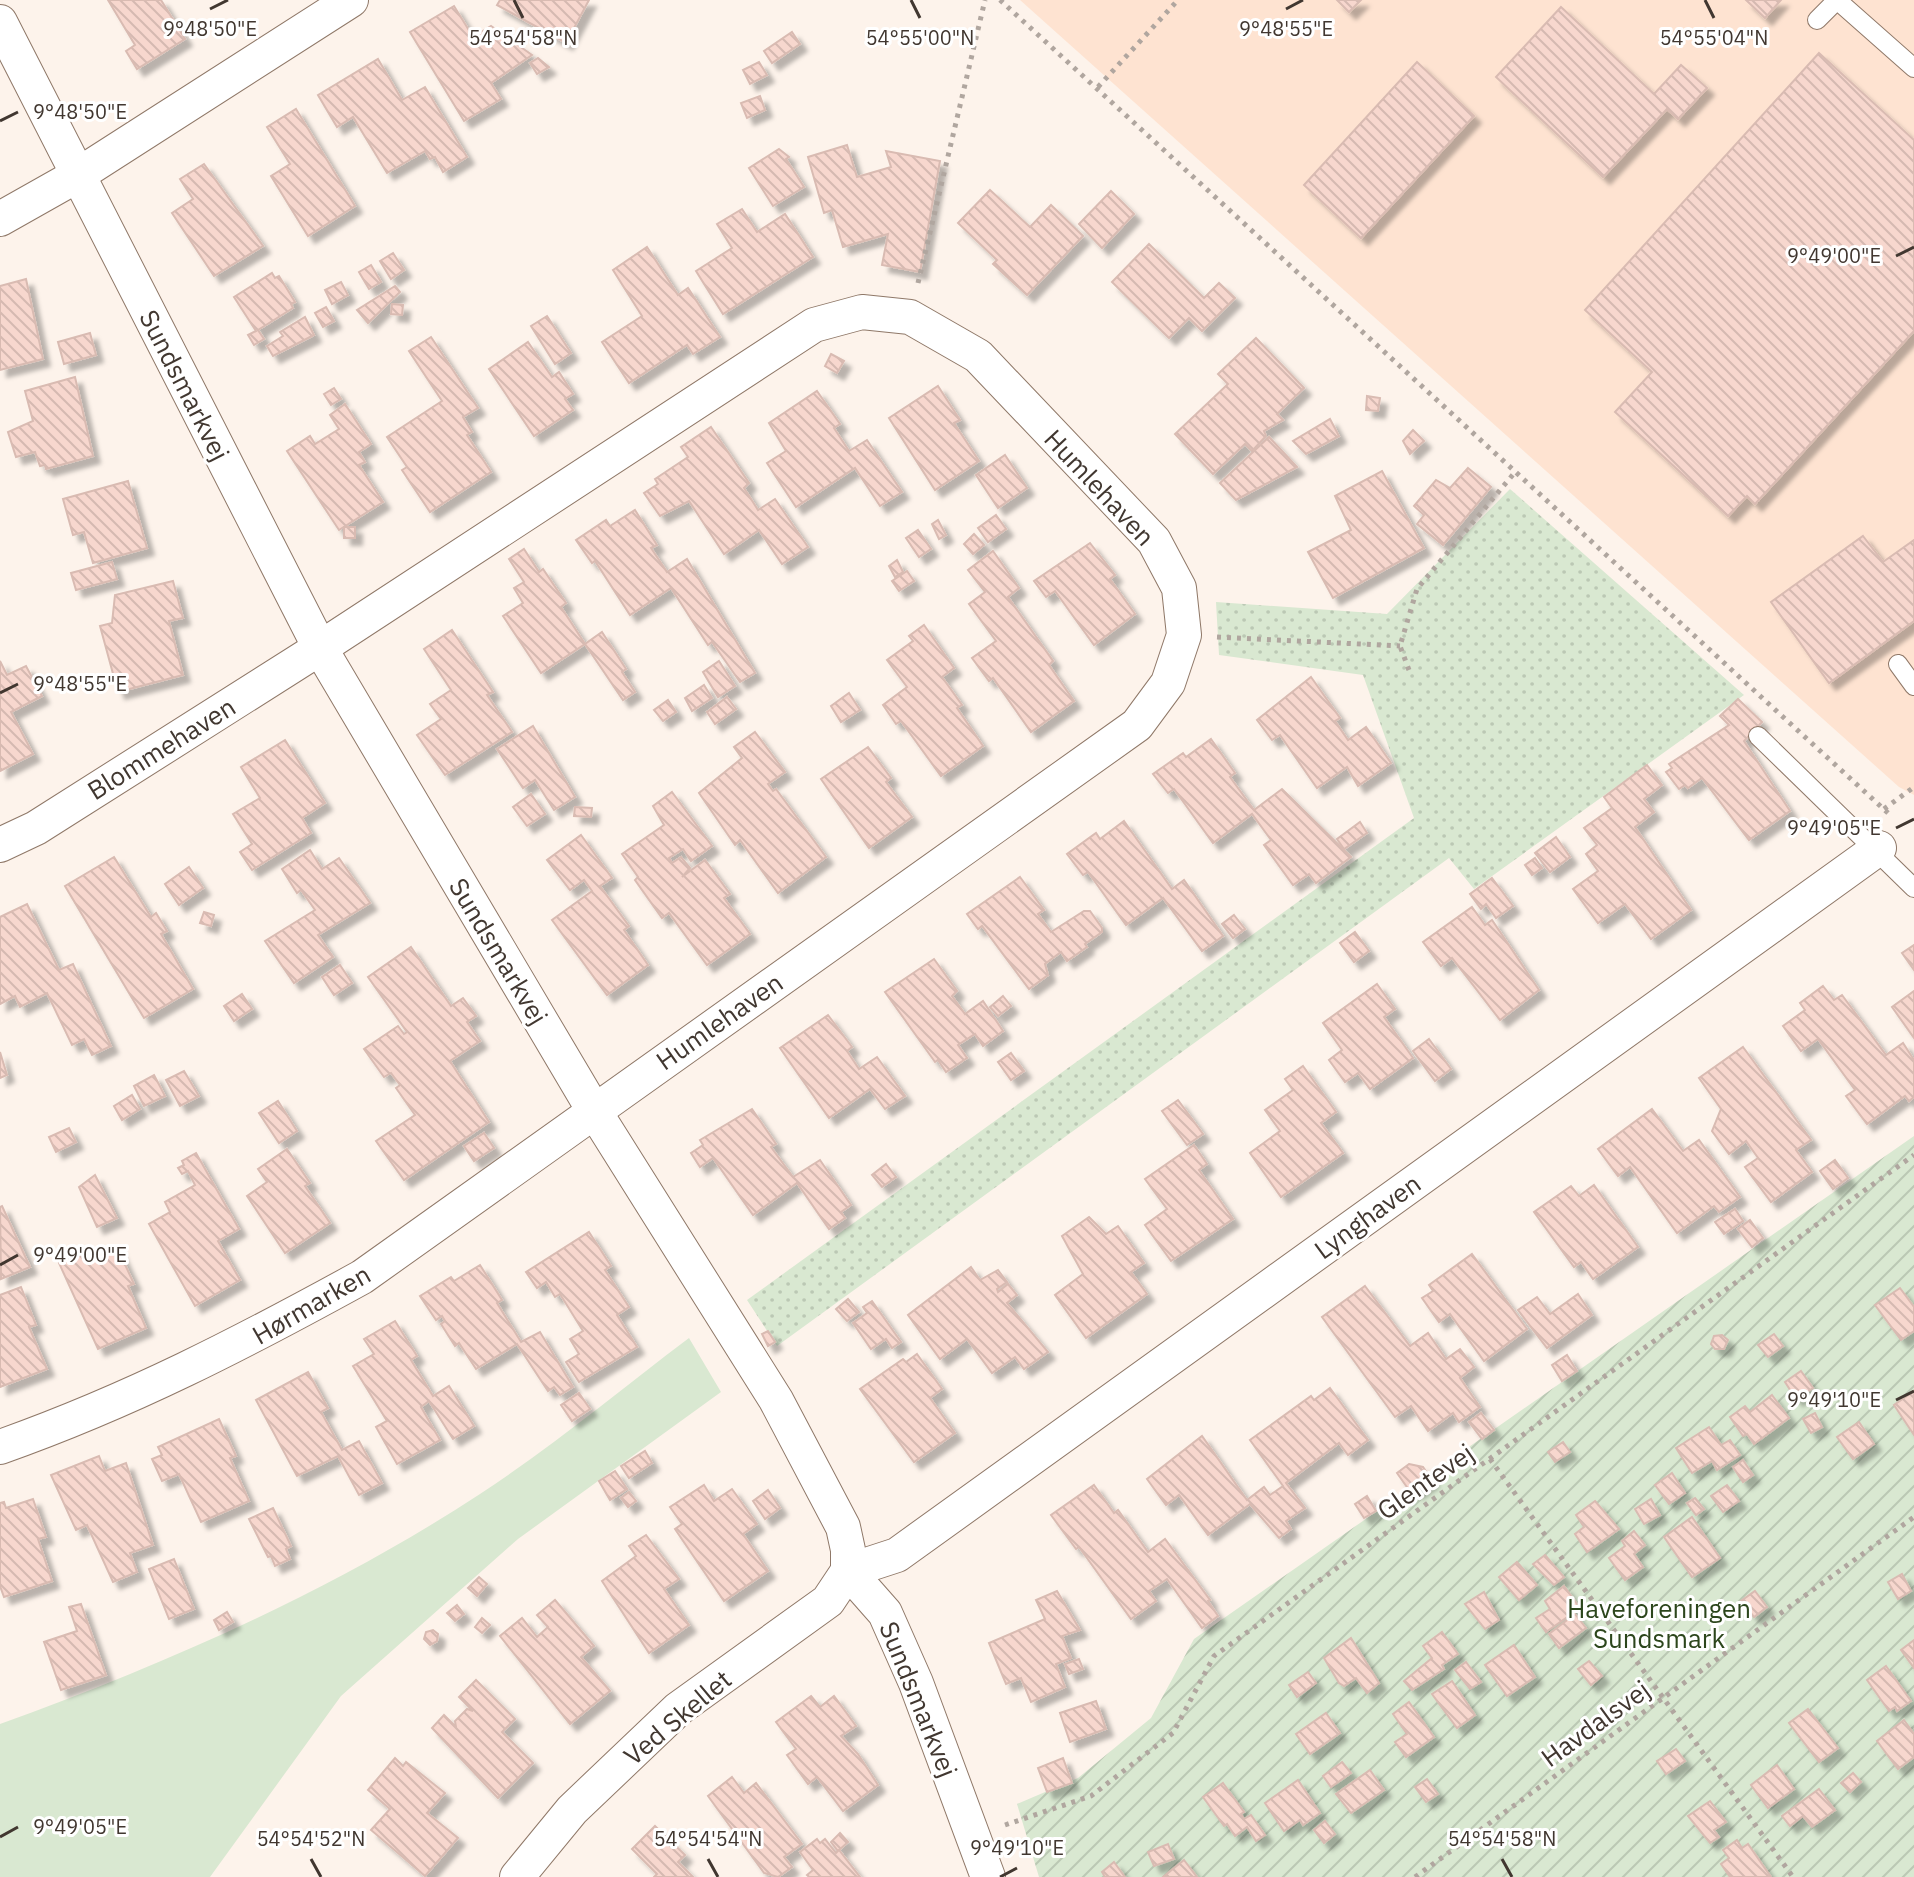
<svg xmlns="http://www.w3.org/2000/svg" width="1914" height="1877" viewBox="0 0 1914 1877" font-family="'IBM Plex Sans',sans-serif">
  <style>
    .built { fill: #fee3d1 }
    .grass { fill: url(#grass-dots) }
    .park { fill: #d9e8d1 }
    .garden { fill: url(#garden-furrows) }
    .building { fill: url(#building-back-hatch); stroke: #d9bbb2; stroke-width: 2; filter: url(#shadow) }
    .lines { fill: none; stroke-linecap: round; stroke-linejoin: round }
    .service-casing { stroke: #8f7868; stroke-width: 20 }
    .minor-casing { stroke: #8f7868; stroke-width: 36 }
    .path { stroke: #b0a69f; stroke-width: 5; stroke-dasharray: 4 6; stroke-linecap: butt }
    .service { stroke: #fff; stroke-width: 18 }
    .minor { stroke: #fff; stroke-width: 34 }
    .ticks { fill: none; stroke: #413730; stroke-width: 3 }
    .labels { text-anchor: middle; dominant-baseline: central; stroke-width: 6; stroke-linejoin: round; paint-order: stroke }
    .street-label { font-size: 26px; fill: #413730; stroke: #fff }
    .park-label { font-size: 26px; fill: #2c461c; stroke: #fff }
    .ticks-label { font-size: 20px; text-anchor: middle; fill: #413730; stroke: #fff; stroke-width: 6; stroke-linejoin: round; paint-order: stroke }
  </style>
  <defs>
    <pattern id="grass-dots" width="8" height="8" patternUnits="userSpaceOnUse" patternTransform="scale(2)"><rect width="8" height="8" fill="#d9e8d1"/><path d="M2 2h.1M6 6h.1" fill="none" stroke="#bbc8b4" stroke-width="1.8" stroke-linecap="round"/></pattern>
    <pattern id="garden-furrows" width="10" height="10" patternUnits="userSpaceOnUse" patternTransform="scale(2)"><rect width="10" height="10" fill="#d9e8d1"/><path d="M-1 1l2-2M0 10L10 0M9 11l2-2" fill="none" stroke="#bbc8b4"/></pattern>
    <pattern id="building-back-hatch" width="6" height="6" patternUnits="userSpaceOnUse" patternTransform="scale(2)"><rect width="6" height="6" fill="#f7d7ce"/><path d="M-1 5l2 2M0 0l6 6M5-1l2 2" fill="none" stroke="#d5b9b1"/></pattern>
    <filter id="shadow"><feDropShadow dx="7" dy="7" stdDeviation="2" flood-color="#0004"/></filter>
  </defs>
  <rect width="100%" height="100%" fill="#fdf3eb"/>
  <polygon class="built" points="1020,0 1914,0 1914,795 1899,787"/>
  <polygon class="grass" points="1510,489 1744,695 1474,889 1449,858 777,1346 747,1300 1414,818 1363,675 1219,655 1216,602 1387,614"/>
  <path class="park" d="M689,1338L721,1392L518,1539L341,1696L210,1877H0V1724C166,1664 332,1591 480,1494C552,1447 620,1390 689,1338Z"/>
  <polygon class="garden" points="1914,1136 1914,1877 1039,1877 1017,1804 1078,1778 1151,1718 1194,1639"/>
  <g class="building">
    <polygon points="108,0 161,0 185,39 137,69 126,51 135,45"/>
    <polygon points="500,0 589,0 566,43 497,5"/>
    <polygon points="1337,0 1361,0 1349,12"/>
    <polygon points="1746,0 1781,0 1765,18"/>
    <polygon points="454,6 473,37 491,26 532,55 491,83 501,99 464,121 410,32"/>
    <polygon points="1561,7 1654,94 1681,65 1707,88 1678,119 1667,109 1603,177 1496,77"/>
    <polygon points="792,32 800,44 772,63 764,51"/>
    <polygon points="1819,53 1914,140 1914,331 1755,504 1747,496 1728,516 1615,412 1652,372 1585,310"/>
    <polygon points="538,58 549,67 537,74 530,63"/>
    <polygon points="378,59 402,100 425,87 467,157 443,172 435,157 430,159 425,151 387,173 353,117 337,127 318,95"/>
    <polygon points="759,62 767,75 750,84 743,70"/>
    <polygon points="1417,62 1474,116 1361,238 1304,185"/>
    <polygon points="760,96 765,110 747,118 741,103"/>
    <polygon points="296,109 355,206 308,236 271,176 290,164 267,127"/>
    <polygon points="847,145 857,177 891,167 886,151 940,161 920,272 882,265 888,234 843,247 832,210 824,213 808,157"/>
    <polygon points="779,149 789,157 786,159 804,187 773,206 749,168"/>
    <polygon points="204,164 263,246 214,276 172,213 193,199 180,179"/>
    <polygon points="990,190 1030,227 1051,205 1083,236 1027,295 993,264 997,260 958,223"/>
    <polygon points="1111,191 1134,214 1102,248 1079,224"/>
    <polygon points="742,209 757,232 785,214 813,257 723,314 696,271 732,248 717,224"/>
    <polygon points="1149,244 1204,298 1219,283 1235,298 1202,331 1189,318 1169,338 1112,282"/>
    <polygon points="647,247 678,295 688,288 720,337 693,354 687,345 629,383 602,342 642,316 613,270"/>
    <polygon points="393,253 404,270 391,279 380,261"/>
    <polygon points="371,265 381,282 369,289 359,272"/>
    <polygon points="272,273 275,278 279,276 295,302 291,304 293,308 258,330 264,339 254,345 248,335 256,331 234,297"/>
    <polygon points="26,279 43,359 0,370 0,286"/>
    <polygon points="341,282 348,295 332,304 325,290"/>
    <polygon points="395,286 400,292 368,323 357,310"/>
    <polygon points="392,304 403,305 402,315 391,314"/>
    <polygon points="326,307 334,321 323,327 315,313"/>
    <polygon points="547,316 571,353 555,364 531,326"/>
    <polygon points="305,317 314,335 273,356 267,346 283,336 280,332"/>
    <polygon points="90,333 96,355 64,364 58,342"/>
    <polygon points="431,337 478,408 463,417 472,432 467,435 491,472 430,512 402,470 407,467 387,437 442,401 409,351"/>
    <polygon points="1256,338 1304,388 1277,414 1283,420 1264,431 1266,436 1252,451 1245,444 1213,474 1175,434 1228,384 1218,374"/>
    <polygon points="528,342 552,377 559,372 573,394 565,399 573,410 534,436 489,369"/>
    <polygon points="831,354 844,361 837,373 825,366"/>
    <polygon points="75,377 93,456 46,469 45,465 40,466 35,452 16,457 8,432 33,421 25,391"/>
    <polygon points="938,386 960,420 954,423 979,461 935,490 889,418"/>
    <polygon points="334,388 341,399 331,405 324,394"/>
    <polygon points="817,391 840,424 834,428 849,451 867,440 902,492 880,506 855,468 796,507 767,463 786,451 769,423"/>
    <polygon points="1367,396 1380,398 1378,411 1366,410"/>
    <polygon points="345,404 371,444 359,452 365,462 359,465 383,502 339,530 287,451 310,436 315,444 339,429 330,415"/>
    <polygon points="1330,419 1339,436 1306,454 1293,441"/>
    <polygon points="711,427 749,483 744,488 758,510 775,499 808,547 782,564 759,530 724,554 689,501 660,516 644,493 658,484 655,479 688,457 681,447"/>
    <polygon points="1413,430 1424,441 1410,454 1403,441"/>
    <polygon points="1269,437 1297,467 1236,500 1220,483"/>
    <polygon points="1005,455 1027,488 998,508 976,475"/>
    <polygon points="1468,468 1491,487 1443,545 1417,524 1424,515 1414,506 1436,480 1450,488"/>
    <polygon points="1382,471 1424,548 1333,598 1308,552 1351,530 1335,496"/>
    <polygon points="128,481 147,548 93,563 84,532 73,535 63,499"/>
    <polygon points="635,510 657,545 651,548 667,572 687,559 755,673 740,682 712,642 708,645 671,588 630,615 595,561 592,563 576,540 606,520 610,526"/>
    <polygon points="996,515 1006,529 988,542 978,528"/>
    <polygon points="938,520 946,535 939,539 932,524"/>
    <rect x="344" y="527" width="11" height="11"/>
    <polygon points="918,530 931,549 919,557 906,538"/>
    <polygon points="974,534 984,545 973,554 964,544"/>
    <polygon points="1863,536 1883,562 1914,540 1914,621 1829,683 1771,602"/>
    <polygon points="1090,543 1115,575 1110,579 1135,614 1094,645 1055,591 1046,597 1034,581"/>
    <polygon points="524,549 539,572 543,569 566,603 561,607 585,644 541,673 503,616 523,603 514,588 524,582 509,559"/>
    <polygon points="993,551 1019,588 1008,597 1053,661 1049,665 1074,701 1031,732 993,678 989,681 972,658 996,641 969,604 985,592 968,570"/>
    <polygon points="897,560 903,572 895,577 889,566"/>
    <polygon points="112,562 117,579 76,590 71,573"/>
    <polygon points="907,571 914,581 899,591 892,581"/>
    <polygon points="173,581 183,618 169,621 183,675 118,692 100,626 112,623 115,595"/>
    <polygon points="924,625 954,668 942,677 962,705 957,708 983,746 941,776 901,721 896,724 883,705 907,687 887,660 913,641 909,636"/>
    <polygon points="452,630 493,692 487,695 512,732 445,775 417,735 441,719 430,704 451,690 424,649"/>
    <polygon points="602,632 626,669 622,672 635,692 623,700 585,644"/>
    <polygon points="0,661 7,675 26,666 42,696 11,712 33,754 0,771"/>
    <polygon points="719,661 735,686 718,697 703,672"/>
    <polygon points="1311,677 1340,718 1335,721 1348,740 1366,727 1391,763 1358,786 1347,767 1317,788 1280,735 1272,740 1257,720"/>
    <polygon points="704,685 712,698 692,711 685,698"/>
    <polygon points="849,693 860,710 841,722 831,706"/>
    <polygon points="727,697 736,709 715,724 707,712"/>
    <polygon points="1738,699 1762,722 1744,741 1790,811 1749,840 1702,778 1688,788 1685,785 1679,789 1666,772 1672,768 1669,764 1729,725 1720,716"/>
    <polygon points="668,700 676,712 663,721 654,710"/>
    <polygon points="533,726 575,797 554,810 535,780 523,788 497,749"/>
    <polygon points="755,732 785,772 768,784 773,791 776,789 826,857 778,893 740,840 735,845 699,793 742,758 734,747"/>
    <polygon points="1211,739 1235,773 1230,777 1254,810 1282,789 1351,857 1316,883 1309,874 1293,885 1264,845 1271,840 1252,814 1213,843 1174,789 1168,793 1153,774 1183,753 1186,757"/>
    <polygon points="285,740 325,803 302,818 311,833 252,870 240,852 252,844 233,814 260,798 241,767"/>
    <polygon points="868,747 891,778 886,782 912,817 869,848 821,779"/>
    <polygon points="1647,765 1662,785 1644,799 1654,812 1635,827 1691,910 1651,939 1625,904 1598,923 1573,889 1598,871 1586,854 1597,845 1584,828 1612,808 1604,797"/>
    <polygon points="672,792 712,846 691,861 683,849 669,858 672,863 681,857 690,868 682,877 705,860 730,894 724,898 750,934 707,965 669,913 662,918 635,880 638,877 622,854 664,825 653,806"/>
    <polygon points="531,794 545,814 527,826 513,807"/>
    <polygon points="575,807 592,808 591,817 574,816"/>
    <polygon points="1124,821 1172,889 1184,880 1223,936 1202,951 1163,898 1126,925 1088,872 1083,875 1067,854 1096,833 1100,839"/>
    <polygon points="1360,822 1367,833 1344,849 1337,839"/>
    <polygon points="581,835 612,878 600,886 629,926 624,930 648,965 607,995 552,920 592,891 584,880 570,890 547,860"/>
    <polygon points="1556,837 1570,857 1550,872 1535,853"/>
    <polygon points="310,850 322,869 339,858 370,903 318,935 333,957 294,983 265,941 315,910 301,890 297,893 282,869"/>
    <polygon points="114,857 151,917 156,913 167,931 161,934 193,989 144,1018 65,886"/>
    <polygon points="1535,858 1542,868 1532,875 1525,865"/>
    <polygon points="189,867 203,888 179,905 165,884"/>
    <polygon points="1020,877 1044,910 1038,914 1051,932 1084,911 1090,911 1102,928 1102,932 1085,944 1087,947 1067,961 1061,952 1045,964 1048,975 1029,989 982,926 978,929 967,914"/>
    <polygon points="1492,878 1513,906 1496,918 1486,904 1481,909 1470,894"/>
    <polygon points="27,904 59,970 73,964 111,1046 92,1055 84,1039 72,1045 47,993 20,1007 15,996 0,1004 0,917"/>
    <polygon points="1472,907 1485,925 1492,920 1539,990 1500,1020 1452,958 1441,966 1423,942"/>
    <polygon points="204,912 214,915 211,926 200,923"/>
    <polygon points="1234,915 1245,929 1233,938 1222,924"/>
    <polygon points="1355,932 1369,951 1354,962 1340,943"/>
    <polygon points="1914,945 1914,970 1902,953"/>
    <polygon points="411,947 451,1006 463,998 476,1016 467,1022 480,1041 450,1061 489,1122 404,1180 376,1141 415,1115 396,1088 400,1085 391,1073 384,1077 364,1049 398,1026 404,1034 407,1032 368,977"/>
    <polygon points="934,959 957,991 952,996 965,1014 983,1001 1003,1031 983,1046 975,1034 958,1045 967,1058 946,1072 938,1060 935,1062 885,992"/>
    <polygon points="340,965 352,983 334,995 322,977"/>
    <polygon points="1377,984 1395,1009 1384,1017 1413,1058 1370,1089 1358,1073 1345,1082 1329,1060 1342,1050 1323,1023"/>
    <polygon points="1823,986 1834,1000 1842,995 1886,1055 1903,1043 1914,1060 1914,1097 1909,1101 1905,1096 1867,1124 1846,1096 1855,1090 1818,1039 1801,1051 1783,1026 1805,1010 1800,1003"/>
    <polygon points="1914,991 1914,1038 1892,1007"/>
    <polygon points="242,994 252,1009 234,1021 224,1006"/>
    <polygon points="1003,996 1011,1006 998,1016 990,1007"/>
    <polygon points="828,1015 852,1047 847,1051 859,1069 877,1057 905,1096 885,1109 870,1089 829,1118 780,1048"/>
    <polygon points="1429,1039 1451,1069 1435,1081 1413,1051"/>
    <polygon points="1743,1047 1811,1140 1796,1150 1812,1172 1771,1202 1745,1167 1758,1158 1746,1141 1729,1154 1712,1131 1721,1109 1699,1078"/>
    <polygon points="0,1052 7,1075 0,1078"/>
    <polygon points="1011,1053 1024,1071 1011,1080 998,1062"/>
    <polygon points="1303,1066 1336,1112 1321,1123 1343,1153 1281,1197 1250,1153 1280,1131 1265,1110 1293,1090 1285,1079"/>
    <polygon points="184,1071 199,1096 180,1106 166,1080"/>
    <polygon points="154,1075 165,1096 144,1106 134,1086"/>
    <polygon points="132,1095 140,1109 122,1120 114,1106"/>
    <polygon points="1178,1100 1203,1134 1187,1145 1162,1111"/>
    <polygon points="278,1101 297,1131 279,1143 259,1113"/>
    <polygon points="752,1109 776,1144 771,1147 793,1177 820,1160 851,1205 841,1212 845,1218 829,1229 797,1183 753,1215 713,1158 700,1167 691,1153 703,1145 700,1140"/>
    <polygon points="1652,1109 1683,1151 1699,1140 1740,1197 1719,1212 1714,1206 1677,1233 1630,1167 1618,1176 1598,1149"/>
    <polygon points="69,1128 76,1142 56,1152 49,1137"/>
    <polygon points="484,1133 494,1148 474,1161 464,1146"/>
    <polygon points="1194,1145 1207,1164 1199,1170 1233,1219 1171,1261 1145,1225 1167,1209 1145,1179"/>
    <polygon points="287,1149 310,1183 305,1186 330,1223 285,1253 247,1196 267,1182 258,1169"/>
    <polygon points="196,1153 239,1229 218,1241 240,1280 195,1306 149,1224 170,1212 165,1202 195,1185 188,1171 182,1174 178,1168 184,1165 182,1161"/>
    <polygon points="1835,1160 1848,1178 1833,1189 1820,1171"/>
    <polygon points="886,1164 896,1177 882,1187 872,1175"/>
    <polygon points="95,1175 117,1218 97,1227 79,1187"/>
    <polygon points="1594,1185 1638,1247 1593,1279 1581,1262 1574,1267 1534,1212 1571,1186 1579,1196"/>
    <polygon points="2,1206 30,1267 1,1279 0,1207"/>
    <polygon points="1735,1209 1743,1221 1724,1234 1715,1222"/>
    <polygon points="1089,1217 1106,1234 1118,1226 1144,1263 1131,1272 1147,1294 1086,1338 1055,1295 1083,1274 1062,1236"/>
    <polygon points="1750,1220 1763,1238 1752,1247 1738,1229"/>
    <polygon points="589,1232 611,1266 605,1270 629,1307 617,1315 637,1347 579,1382 566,1362 579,1354 570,1339 583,1331 560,1294 555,1297 546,1282 537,1288 526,1272"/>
    <polygon points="117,1247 134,1284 128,1286 146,1328 98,1349 59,1263 85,1251 89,1260"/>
    <polygon points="1472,1254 1527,1329 1484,1361 1450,1314 1439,1322 1422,1298 1433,1291 1429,1285"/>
    <polygon points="480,1265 502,1300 497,1303 521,1342 540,1332 573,1387 560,1395 554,1387 548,1391 517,1344 476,1369 459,1343 455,1346 441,1324 445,1321 442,1316 436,1320 420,1296 451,1277 454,1281"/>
    <polygon points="971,1267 980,1280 998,1270 1007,1282 997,1289 998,1292 1008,1284 1017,1295 1007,1303 1048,1352 1024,1369 1015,1357 992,1373 967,1339 940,1359 908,1315"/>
    <polygon points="1365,1286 1410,1346 1428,1333 1446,1359 1460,1349 1474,1367 1460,1378 1480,1407 1459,1422 1453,1413 1428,1431 1411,1406 1395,1417 1322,1317"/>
    <polygon points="21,1287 36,1325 29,1327 47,1369 0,1387 0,1295"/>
    <polygon points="1900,1288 1914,1307 1914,1331 1901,1340 1875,1305"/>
    <polygon points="1578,1294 1592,1315 1547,1348 1518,1310 1537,1297 1550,1314"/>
    <polygon points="848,1299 859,1312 847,1321 836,1309"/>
    <polygon points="872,1301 901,1342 892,1348 886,1339 871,1349 853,1323 867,1313 863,1307"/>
    <polygon points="395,1321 417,1356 411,1360 433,1396 449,1386 474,1426 453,1439 429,1401 421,1407 440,1440 397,1464 376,1427 387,1421 353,1366 374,1354 364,1339"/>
    <polygon points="768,1331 775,1342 768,1346 762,1334"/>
    <polygon points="1774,1334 1783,1346 1768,1357 1758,1345"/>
    <polygon points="1722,1335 1728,1340 1724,1349 1715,1349 1711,1344 1714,1336"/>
    <polygon points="917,1354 942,1389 930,1398 955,1433 914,1462 860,1389 903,1359 906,1362"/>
    <polygon points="1567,1355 1577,1371 1562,1381 1552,1365"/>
    <polygon points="1801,1371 1813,1388 1796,1399 1785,1382"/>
    <polygon points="308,1372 328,1408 321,1412 342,1450 359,1441 382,1483 359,1495 338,1456 297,1476 256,1400"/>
    <polygon points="1330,1388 1368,1440 1348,1455 1339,1443 1286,1483 1305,1508 1286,1521 1291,1529 1279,1538 1250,1504 1208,1535 1179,1495 1166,1505 1147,1479 1202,1436 1247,1500 1264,1487 1270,1495 1283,1486 1250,1440 1311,1396 1314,1400"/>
    <polygon points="1914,1391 1914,1435 1894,1405"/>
    <polygon points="579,1393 590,1409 572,1421 561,1405"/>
    <polygon points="1772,1395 1789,1418 1754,1444 1747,1434 1743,1436 1730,1417 1745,1406 1750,1412"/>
    <polygon points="1481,1413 1494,1430 1482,1439 1469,1422"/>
    <polygon points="1815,1413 1822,1427 1811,1433 1803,1419"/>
    <polygon points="219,1419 236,1456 230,1458 249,1501 201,1522 179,1474 162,1481 152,1459 162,1455 158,1447"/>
    <polygon points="1859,1422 1874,1444 1853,1459 1837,1437"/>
    <polygon points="1709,1427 1721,1445 1730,1440 1740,1455 1717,1470 1712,1461 1692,1473 1676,1448"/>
    <polygon points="1563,1442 1570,1452 1555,1462 1548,1452"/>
    <polygon points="645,1451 652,1463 629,1478 621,1466"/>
    <polygon points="99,1456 105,1471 126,1463 153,1545 130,1553 137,1572 113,1582 87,1525 76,1530 51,1475"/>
    <polygon points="1743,1460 1753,1475 1743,1482 1733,1467"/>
    <polygon points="1409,1464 1423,1467 1432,1480 1415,1492 1412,1487 1409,1490 1397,1473"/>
    <polygon points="615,1471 627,1489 610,1500 599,1481"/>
    <polygon points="1672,1473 1685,1493 1669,1504 1655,1485"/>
    <polygon points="704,1485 714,1501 732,1489 757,1524 743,1534 768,1571 724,1601 675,1529 682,1524 670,1507"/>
    <polygon points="1094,1485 1114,1513 1118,1510 1148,1552 1165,1539 1210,1600 1208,1601 1218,1616 1202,1628 1167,1579 1149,1591 1156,1601 1131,1619 1079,1547 1076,1549 1051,1515"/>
    <polygon points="1727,1485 1739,1501 1723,1512 1711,1496"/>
    <polygon points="768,1490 780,1508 765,1519 753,1501"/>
    <polygon points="629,1492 636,1501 628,1507 621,1498"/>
    <polygon points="1367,1496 1376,1511 1364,1518 1355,1504"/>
    <polygon points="1695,1498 1704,1509 1696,1515 1687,1503"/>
    <polygon points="33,1499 46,1537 38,1539 52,1581 4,1597 0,1586 0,1503 4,1502 6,1508"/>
    <polygon points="1651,1499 1660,1515 1644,1524 1635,1509"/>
    <polygon points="1595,1501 1619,1529 1587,1552 1575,1534 1584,1527 1576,1515"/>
    <polygon points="273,1508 291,1546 286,1549 290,1559 275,1566 271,1556 268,1557 249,1519"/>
    <polygon points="1692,1517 1720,1558 1692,1577 1664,1537"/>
    <polygon points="1634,1531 1645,1545 1634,1554 1643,1567 1625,1580 1609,1558 1625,1546 1622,1541"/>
    <polygon points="646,1535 679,1579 664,1589 689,1625 649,1653 602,1581 636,1556 629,1546"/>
    <polygon points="1545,1555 1564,1577 1554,1585 1533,1564"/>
    <polygon points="174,1559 194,1609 169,1619 149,1569"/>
    <polygon points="1517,1562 1537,1585 1519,1600 1499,1577"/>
    <polygon points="1902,1574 1911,1591 1898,1599 1888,1582"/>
    <polygon points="479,1577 487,1584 477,1596 468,1588"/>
    <polygon points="1564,1586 1580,1608 1546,1632 1536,1618 1550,1609 1545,1601"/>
    <polygon points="1057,1591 1080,1630 1062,1636 1071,1658 1056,1664 1065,1687 1031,1702 1021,1678 1006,1684 989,1643 1045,1619 1036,1600"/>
    <polygon points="1755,1591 1767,1607 1754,1617 1741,1601"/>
    <polygon points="1484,1592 1499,1620 1485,1629 1465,1604"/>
    <polygon points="555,1600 594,1646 581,1657 610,1691 570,1724 500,1636 522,1618 537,1637 548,1627 537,1615"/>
    <polygon points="81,1604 106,1675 61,1690 44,1642 77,1631 69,1607"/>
    <polygon points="457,1605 464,1614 455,1621 447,1613"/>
    <polygon points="227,1612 233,1622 219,1630 214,1620"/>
    <polygon points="1575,1614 1586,1628 1559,1648 1549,1634"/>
    <polygon points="482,1618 490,1625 482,1633 475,1627"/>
    <polygon points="433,1630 438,1634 437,1641 430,1645 424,1639 426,1632"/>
    <polygon points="1442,1632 1458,1654 1442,1665 1444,1669 1412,1690 1404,1681 1432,1658 1423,1646"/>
    <polygon points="1351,1638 1379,1683 1367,1693 1356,1678 1344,1686 1339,1683 1324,1658"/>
    <polygon points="1914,1640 1914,1668 1901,1650"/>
    <polygon points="1514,1645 1535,1677 1507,1696 1485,1665"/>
    <polygon points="1079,1659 1083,1669 1069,1674 1065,1664"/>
    <polygon points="1589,1661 1602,1676 1591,1685 1578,1669"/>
    <polygon points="1466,1662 1481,1682 1470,1689 1455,1670"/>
    <polygon points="1886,1666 1911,1701 1897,1711 1895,1707 1889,1711 1867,1680"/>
    <polygon points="1308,1672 1316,1683 1297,1697 1289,1685"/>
    <polygon points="476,1680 515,1719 502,1732 533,1763 498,1798 432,1728 444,1715 456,1727 455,1721 467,1709 473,1711 459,1697"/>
    <polygon points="1452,1681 1475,1715 1457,1728 1432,1694"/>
    <polygon points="811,1696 820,1707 834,1696 856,1726 841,1736 858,1754 878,1785 843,1811 817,1777 808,1784 787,1755 796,1749 776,1722"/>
    <polygon points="1096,1701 1106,1729 1070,1742 1060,1713"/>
    <polygon points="1409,1702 1434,1737 1406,1757 1395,1742 1407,1734 1393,1714"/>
    <polygon points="1808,1709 1838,1748 1819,1762 1789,1723"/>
    <polygon points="1326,1713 1340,1733 1310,1754 1296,1734"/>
    <polygon points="1904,1720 1914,1734 1914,1757 1898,1769 1877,1741"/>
    <polygon points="1676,1749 1685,1761 1666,1774 1657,1761"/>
    <polygon points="395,1758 403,1766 406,1762 445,1793 427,1813 458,1838 425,1876 371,1830 390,1809 368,1790"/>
    <polygon points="1063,1758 1072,1783 1047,1792 1038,1768"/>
    <polygon points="1342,1762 1351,1773 1331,1787 1323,1776"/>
    <polygon points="1777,1765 1794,1789 1768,1808 1751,1785"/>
    <polygon points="1370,1770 1384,1790 1351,1813 1336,1794"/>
    <polygon points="1853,1773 1861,1782 1850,1792 1841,1783"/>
    <polygon points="732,1777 744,1793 756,1783 802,1844 784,1857 792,1867 778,1877 764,1873 708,1796"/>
    <polygon points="1427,1779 1438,1794 1426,1802 1415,1787"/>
    <polygon points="1298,1780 1320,1813 1303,1825 1300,1820 1284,1831 1265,1803"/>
    <polygon points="1223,1783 1244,1812 1241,1814 1244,1819 1251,1815 1265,1835 1256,1841 1247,1827 1235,1836 1227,1824 1224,1826 1203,1797"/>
    <polygon points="1819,1789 1835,1810 1812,1827 1803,1816 1790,1826 1782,1816"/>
    <polygon points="1710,1801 1726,1822 1714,1830 1719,1837 1710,1843 1688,1816"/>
    <polygon points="1325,1821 1335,1834 1324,1843 1314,1830"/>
    <polygon points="655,1826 685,1855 678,1862 693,1877 654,1877 657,1874 632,1849"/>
    <polygon points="840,1833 848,1842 838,1851 831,1842"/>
    <polygon points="817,1839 820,1843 825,1839 836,1853 839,1850 860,1877 809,1877 807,1875 813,1870 800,1852"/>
    <polygon points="1737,1840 1742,1848 1748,1844 1771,1877 1730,1877 1721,1864 1729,1858 1723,1850"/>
    <polygon points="1168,1844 1174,1859 1154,1866 1148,1852"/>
    <polygon points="1184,1860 1197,1877 1163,1877"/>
    <polygon points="1114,1862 1125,1877 1105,1877 1102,1872"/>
  </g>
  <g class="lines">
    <defs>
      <g id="service">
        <polyline points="1837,0 1914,68"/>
        <polyline points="1817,20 1837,0"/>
        <polyline points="1898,664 1914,686"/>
        <polyline points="1758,736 1914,888"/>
      </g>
      <g id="minor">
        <polyline points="0,22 320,648 593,1109 776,1400 843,1527 848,1550 848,1571 885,1613 916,1683 988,1877"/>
        <polyline points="0,219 78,175 351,0"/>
        <path d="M0,845L36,828L320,648L814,325L862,312L910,317L978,356L1154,541L1179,588L1184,635L1168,683L1137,725L362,1277C242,1343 130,1401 0,1447"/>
        <polyline points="517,1877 572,1810 678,1709 828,1601 848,1571 897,1555 1879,848"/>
      </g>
    </defs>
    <use href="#service" class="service-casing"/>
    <use href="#minor" class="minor-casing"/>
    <g class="path">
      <polyline points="1000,0 1888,813"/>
      <polyline points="1098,87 1178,0"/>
      <polyline points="918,283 985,0"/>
      <polyline points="1217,637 1400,646"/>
      <polyline points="1409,670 1400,646 1417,589 1516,471"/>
      <polyline points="1884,809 1914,787"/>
      <polyline points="1490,1459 1793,1877"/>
      <polyline points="1005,1825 1091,1796 1173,1733 1214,1656 1914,1155"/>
      <polyline points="1415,1877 1914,1517"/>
    </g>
    <use href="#service" class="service"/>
    <use href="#minor" class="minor"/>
  </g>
  <path class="ticks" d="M514,0L523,18M911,0L920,18M1705,0L1714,18M210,9L228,0M1286,9L1303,0M0,121L18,112M1896,256L1914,247M0,693L18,684M1896,828L1914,819M0,1265L18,1255M1896,1400L1914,1391M0,1837L18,1827M311,1859L321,1877M708,1859L718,1877M1502,1859L1512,1877M1000,1877L1017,1868"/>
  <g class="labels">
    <g class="street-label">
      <text transform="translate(185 385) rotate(63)">Sundsmarkvej</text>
      <text transform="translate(1100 487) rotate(47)">Humlehaven</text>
      <text transform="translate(161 748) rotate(-32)">Blommehaven</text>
      <text transform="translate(499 951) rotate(59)">Sundsmarkvej</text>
      <text transform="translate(719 1021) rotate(-35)">Humlehaven</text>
      <text transform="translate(1367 1216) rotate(-36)">Lynghaven</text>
      <text transform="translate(311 1304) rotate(-30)">Hørmarken</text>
      <text transform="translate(1425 1481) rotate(-35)">Glentevej</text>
      <text transform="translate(919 1699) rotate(68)">Sundsmarkvej</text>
      <text transform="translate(677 1717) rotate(-40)">Ved Skellet</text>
      <text transform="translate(1595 1723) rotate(-36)">Havdalsvej</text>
    </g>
    <g class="park-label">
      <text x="1659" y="1608">Haveforeningen<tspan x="1659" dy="30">Sundsmark</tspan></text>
    </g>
  </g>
  <g class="ticks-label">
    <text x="210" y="36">9°48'50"E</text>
    <text x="1286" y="36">9°48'55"E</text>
    <text x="523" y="45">54°54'58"N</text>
    <text x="920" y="45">54°55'00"N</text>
    <text x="1714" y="45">54°55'04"N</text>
    <text x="80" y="119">9°48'50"E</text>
    <text x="1834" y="263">9°49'00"E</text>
    <text x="80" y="691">9°48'55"E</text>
    <text x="1834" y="835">9°49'05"E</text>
    <text x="80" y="1262">9°49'00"E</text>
    <text x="1834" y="1407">9°49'10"E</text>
    <text x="80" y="1834">9°49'05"E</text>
    <text x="311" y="1846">54°54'52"N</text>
    <text x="708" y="1846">54°54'54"N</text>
    <text x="1502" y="1846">54°54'58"N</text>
    <text x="1017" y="1855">9°49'10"E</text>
  </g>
</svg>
